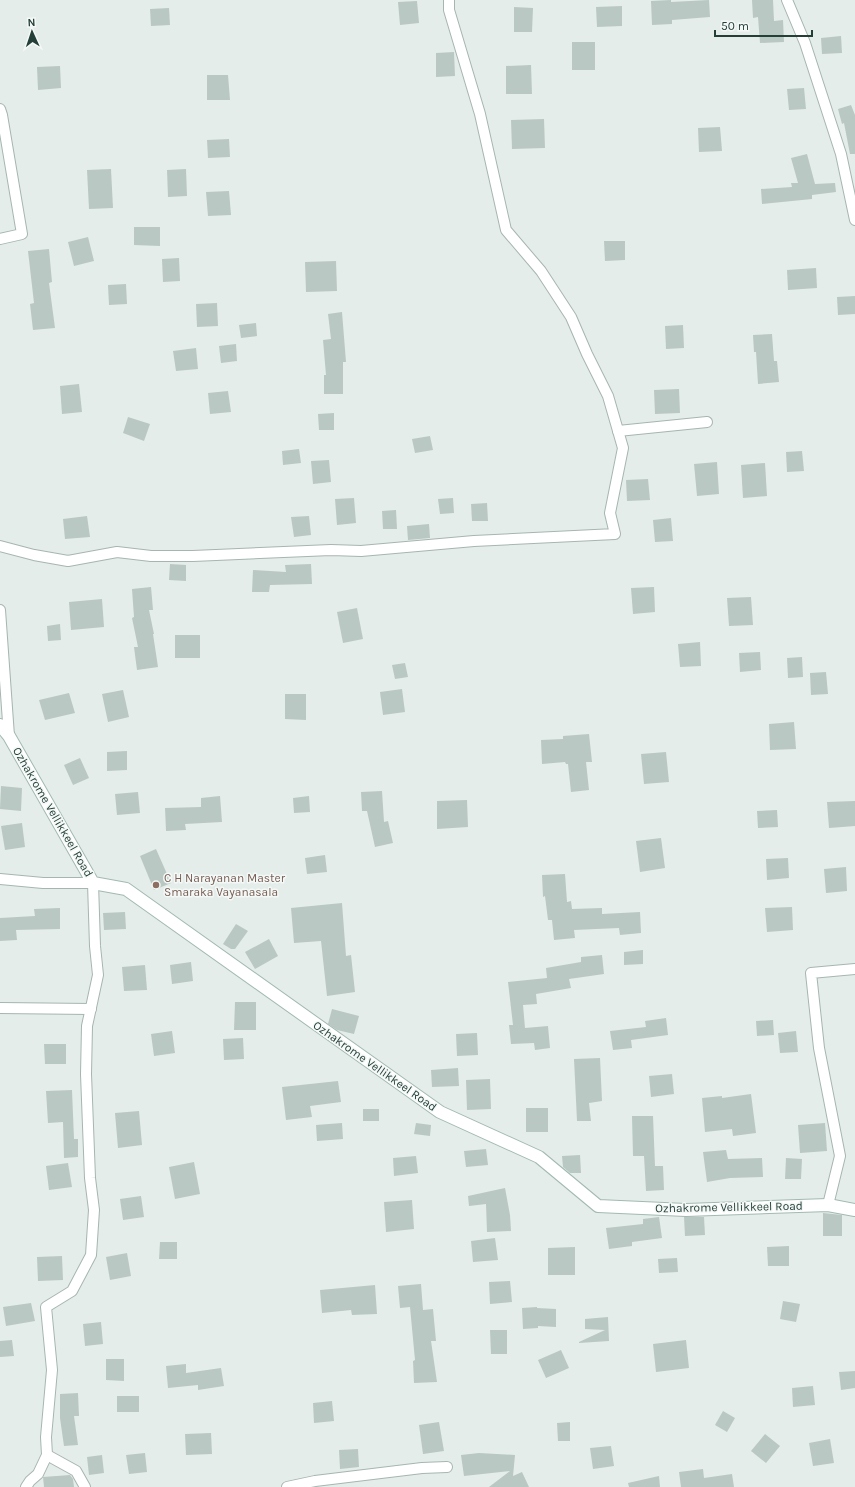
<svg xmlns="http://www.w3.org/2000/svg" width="855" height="1487" viewBox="0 0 855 1487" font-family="Karla,sans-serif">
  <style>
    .building { fill: #b9c8c2 }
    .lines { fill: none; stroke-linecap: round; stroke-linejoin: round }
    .minor-casing { stroke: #a7b5b0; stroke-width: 12 }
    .secondary-casing { stroke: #a2b9b1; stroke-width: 14 }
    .minor { stroke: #fff; stroke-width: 10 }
    .secondary { stroke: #fff; stroke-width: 12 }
    .education-dot { fill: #8d6e63; stroke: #f4f9f7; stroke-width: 1.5 }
    .labels { text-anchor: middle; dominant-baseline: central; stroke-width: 3; stroke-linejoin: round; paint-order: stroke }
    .street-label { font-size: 12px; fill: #243e38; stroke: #f4f9f7 }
    .education-label { font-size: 12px; fill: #785e54; stroke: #f4f9f7; text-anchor: start }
  </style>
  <rect width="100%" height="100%" fill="#e4ede9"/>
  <g class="building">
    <polygon points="671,0 671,2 709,0 710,17 672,20 672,24 652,25 651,1"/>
    <polygon points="752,0 773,0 774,21 783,20 784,42 760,43 758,17 753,18"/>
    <polygon points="417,1 419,23 400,25 398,2"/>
    <polygon points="622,6 622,26 597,27 596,7"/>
    <polygon points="514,7 533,8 532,32 514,32"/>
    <polygon points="169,8 170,25 151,26 150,9"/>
    <polygon points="841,36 842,53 822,54 821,38"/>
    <rect x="572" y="42" width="23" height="28"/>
    <polygon points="454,52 455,76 436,77 436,53"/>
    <polygon points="531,65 532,94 506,94 506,66"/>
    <polygon points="60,66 61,88 38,90 37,67"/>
    <polygon points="207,75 228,75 230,100 207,100"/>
    <polygon points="804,88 806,109 789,110 787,89"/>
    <polygon points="851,105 855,115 855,154 850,154 844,123 842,124 838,109"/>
    <polygon points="544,119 545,148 512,149 511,120"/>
    <polygon points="720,127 722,151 699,152 698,128"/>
    <polygon points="229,139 230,157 208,158 207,140"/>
    <polygon points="807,154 815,184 835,183 836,192 812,195 812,199 762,204 761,189 792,187 791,183 798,183 791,158"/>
    <polygon points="111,169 113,208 89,209 87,170"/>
    <polygon points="186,169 187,196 168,197 167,170"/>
    <polygon points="229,191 231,215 208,216 206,192"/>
    <polygon points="134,227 160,227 160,246 134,245"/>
    <polygon points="88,237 94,261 74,266 68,242"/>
    <polygon points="604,241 625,241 625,260 605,261"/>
    <polygon points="49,249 52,282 49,283 55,328 33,330 30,304 34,303 28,251"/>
    <polygon points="179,258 180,281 163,282 162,259"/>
    <polygon points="336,261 337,291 306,292 305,262"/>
    <polygon points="816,268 817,288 788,290 787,270"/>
    <polygon points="126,284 127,304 109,305 108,285"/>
    <polygon points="855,296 855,314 838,315 837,297"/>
    <polygon points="217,303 218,326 197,327 196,304"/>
    <polygon points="342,312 346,362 343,362 343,394 324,394 324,375 326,375 323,340 331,339 328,314"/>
    <polygon points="256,323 257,336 241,338 239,325"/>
    <polygon points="683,325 684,348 666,349 665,326"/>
    <polygon points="772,334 774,361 777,361 779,382 758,384 756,352 754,352 753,335"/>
    <polygon points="236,344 237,361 221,363 219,346"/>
    <polygon points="196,348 198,369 176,371 173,351"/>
    <polygon points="79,384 82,412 62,414 60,386"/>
    <polygon points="679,389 680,413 655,414 654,390"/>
    <polygon points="228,391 231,412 210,414 208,393"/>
    <polygon points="334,413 334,430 319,430 318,414"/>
    <polygon points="128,417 150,424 144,441 123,433"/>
    <polygon points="430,436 433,450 415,453 412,439"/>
    <polygon points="299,449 301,463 283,465 282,451"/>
    <polygon points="802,451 804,471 787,472 786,452"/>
    <polygon points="329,460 331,482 313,484 311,461"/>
    <polygon points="717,462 719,494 697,496 694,464"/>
    <polygon points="765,463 767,496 743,498 741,465"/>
    <polygon points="648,479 650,500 627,501 626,480"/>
    <polygon points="354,498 356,523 337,525 335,499"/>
    <polygon points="453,498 454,513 440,514 438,499"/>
    <polygon points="487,503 488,521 472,521 471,504"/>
    <polygon points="396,510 397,529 383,529 382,511"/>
    <polygon points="87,516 90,537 65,539 63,519"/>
    <polygon points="309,516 311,535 294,537 291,517"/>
    <polygon points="671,518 673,541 655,542 653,520"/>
    <polygon points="429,524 430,538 408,540 407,526"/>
    <polygon points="170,564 186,565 186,581 169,580"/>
    <polygon points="311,564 312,584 270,585 269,592 252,592 253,570 286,572 285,565"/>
    <polygon points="151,587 153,610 149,610 154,634 153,634 158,667 137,670 134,647 138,647 132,618 134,617 132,589"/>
    <polygon points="654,587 655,612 633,614 631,588"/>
    <polygon points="751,597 753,625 729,626 727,598"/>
    <polygon points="102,599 104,627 71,630 69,602"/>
    <polygon points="357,608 363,639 343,643 337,612"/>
    <polygon points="60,624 61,640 48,641 47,626"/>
    <rect x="175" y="635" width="25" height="23"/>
    <polygon points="700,642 701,666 680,667 678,644"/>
    <polygon points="760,652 761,670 740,672 739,653"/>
    <polygon points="802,657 803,677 788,678 787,658"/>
    <polygon points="405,663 408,677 395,679 392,665"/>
    <polygon points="826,672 828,694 811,695 810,673"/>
    <polygon points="402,689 405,712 383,715 380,692"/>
    <polygon points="123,690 129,717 108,722 102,694"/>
    <polygon points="69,693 75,713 45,720 39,700"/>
    <polygon points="285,694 306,694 306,720 285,719"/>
    <polygon points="794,722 796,749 770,750 769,724"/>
    <polygon points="589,734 592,762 586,762 589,790 571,792 568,764 566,764 565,762 542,764 541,740 563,739 563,736"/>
    <polygon points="127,751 127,770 107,771 107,752"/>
    <polygon points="666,752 669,782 644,784 641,754"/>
    <polygon points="80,758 89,778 73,785 64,765"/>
    <polygon points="1,786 22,788 21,811 0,809"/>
    <polygon points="382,791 384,822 388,821 393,843 375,847 367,811 362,811 361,792"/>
    <polygon points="138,792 140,813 117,815 115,794"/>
    <polygon points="220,796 222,822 185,824 186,830 166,831 165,808 201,807 201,798"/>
    <polygon points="309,796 310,812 294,813 293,798"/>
    <polygon points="467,800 468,827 437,829 437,801"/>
    <polygon points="855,801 855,826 829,828 827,802"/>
    <polygon points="777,810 778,827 758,828 757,811"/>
    <polygon points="22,823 25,847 5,850 1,826"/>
    <polygon points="661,838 665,868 640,872 636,841"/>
    <polygon points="156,849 171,883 154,890 140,856"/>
    <polygon points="325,855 327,872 307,874 305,858"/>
    <polygon points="788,858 789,878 767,880 766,859"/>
    <polygon points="846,867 847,891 826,893 824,869"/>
    <polygon points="565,874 567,902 571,901 572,909 602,908 602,914 640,912 641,933 620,935 619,928 574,930 575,938 554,940 552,920 548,920 545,896 543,897 542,875"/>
    <polygon points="342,903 346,956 351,955 355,992 327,996 321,941 294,943 291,908"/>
    <polygon points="792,907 793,930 767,932 765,908"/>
    <polygon points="60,908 60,929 16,930 17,940 0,941 0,918 35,916 34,909"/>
    <polygon points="125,912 126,929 104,930 103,913"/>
    <polygon points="236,924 248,931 235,949 231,949 223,944"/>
    <polygon points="269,939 278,956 255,969 245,952"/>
    <polygon points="643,950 643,964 624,965 624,952"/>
    <polygon points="602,955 604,974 569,979 571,988 536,994 537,1004 523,1005 525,1028 548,1026 550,1048 535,1050 534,1043 511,1044 509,1025 513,1025 508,982 547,978 546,968 581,962 581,957"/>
    <polygon points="191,962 193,981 172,984 170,965"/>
    <polygon points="145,965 147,990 124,991 122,967"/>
    <polygon points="235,1002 256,1002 256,1030 234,1030"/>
    <polygon points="332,1009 359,1016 354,1034 337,1030 328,1024"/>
    <polygon points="666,1018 668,1035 631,1040 632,1048 613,1050 610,1031 646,1027 645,1021"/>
    <polygon points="773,1020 774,1035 757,1036 756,1021"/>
    <polygon points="172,1031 175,1053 154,1056 151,1034"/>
    <polygon points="796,1031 798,1052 780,1053 778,1033"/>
    <polygon points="477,1033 478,1055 457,1056 456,1034"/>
    <polygon points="243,1038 244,1059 224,1060 223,1039"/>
    <polygon points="44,1044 66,1044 66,1064 45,1064"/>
    <polygon points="600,1058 602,1101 589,1103 591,1121 577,1121 574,1059"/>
    <polygon points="458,1068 459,1086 432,1087 431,1070"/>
    <polygon points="672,1074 674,1094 651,1097 649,1076"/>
    <polygon points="490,1079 491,1109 467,1110 466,1080"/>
    <polygon points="338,1081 341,1102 310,1106 312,1117 286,1120 282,1087"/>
    <polygon points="72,1090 74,1139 78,1139 78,1157 64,1158 63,1122 48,1123 46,1091"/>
    <polygon points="751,1094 756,1133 733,1136 732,1129 705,1132 702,1098 722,1096 722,1098"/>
    <rect x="526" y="1108" width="22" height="24"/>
    <rect x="363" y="1109" width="16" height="12"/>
    <polygon points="139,1111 142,1145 118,1148 115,1113"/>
    <polygon points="632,1116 653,1116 655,1166 663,1166 664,1190 646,1191 644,1156 633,1156"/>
    <polygon points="342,1123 343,1139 317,1141 316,1125"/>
    <polygon points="416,1123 431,1125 430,1136 414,1134"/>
    <polygon points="825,1123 827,1151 800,1153 798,1125"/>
    <polygon points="486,1149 488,1165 466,1167 464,1151"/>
    <polygon points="726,1150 728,1159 762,1158 763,1177 730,1178 707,1182 703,1152"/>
    <polygon points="580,1155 581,1173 570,1173 563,1167 562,1156"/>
    <polygon points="416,1156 418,1173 394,1176 393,1158"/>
    <polygon points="786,1158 802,1159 801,1179 785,1179"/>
    <polygon points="194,1162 200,1194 175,1199 169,1167"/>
    <polygon points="68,1163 72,1187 49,1190 46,1166"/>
    <polygon points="505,1188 510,1215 511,1231 487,1232 486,1204 469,1206 468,1196"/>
    <polygon points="141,1196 144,1217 123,1220 120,1199"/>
    <polygon points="412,1200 414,1229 386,1232 384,1202"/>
    <polygon points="823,1213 842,1215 842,1236 823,1236"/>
    <polygon points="659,1217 662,1238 632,1242 632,1246 609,1249 606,1228 643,1224 643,1219"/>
    <polygon points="684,1217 704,1217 705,1235 685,1236"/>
    <polygon points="495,1238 498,1260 473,1262 471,1241"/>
    <polygon points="160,1242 177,1242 177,1259 159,1259"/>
    <polygon points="789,1246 789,1266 768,1266 767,1247"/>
    <polygon points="575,1247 575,1275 548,1275 548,1248"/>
    <polygon points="127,1253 131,1276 110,1280 106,1257"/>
    <polygon points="62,1256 63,1280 38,1281 37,1257"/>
    <polygon points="677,1258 678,1272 659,1273 658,1259"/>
    <polygon points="510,1281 512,1302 490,1304 489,1282"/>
    <polygon points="421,1284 423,1310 433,1309 436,1341 431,1341 437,1382 414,1383 413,1361 415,1360 410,1307 400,1308 398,1286"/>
    <polygon points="375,1285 377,1314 352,1315 351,1310 322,1313 320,1290"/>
    <polygon points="783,1301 800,1304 796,1322 780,1319"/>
    <polygon points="31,1303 35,1321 6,1326 3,1307"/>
    <polygon points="537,1307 537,1308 556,1309 556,1327 538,1326 538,1328 523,1329 522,1308"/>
    <polygon points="608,1317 609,1341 579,1343 579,1342 605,1330 585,1329 585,1319"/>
    <polygon points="101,1322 103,1344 85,1346 83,1324"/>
    <polygon points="490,1330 507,1330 507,1354 491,1354"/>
    <polygon points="12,1340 14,1356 0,1357 0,1341"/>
    <polygon points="686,1340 689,1368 656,1372 653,1344"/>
    <polygon points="561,1350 569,1368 546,1378 538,1360"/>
    <polygon points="106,1359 124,1359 124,1381 106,1380"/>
    <polygon points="186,1364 186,1373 221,1368 224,1386 198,1390 198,1385 168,1388 166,1366"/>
    <polygon points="855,1371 855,1388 841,1390 839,1372"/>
    <polygon points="813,1386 815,1405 793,1407 792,1388"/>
    <polygon points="78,1393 79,1416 74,1416 78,1445 64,1446 60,1418 60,1394"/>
    <rect x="117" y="1396" width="22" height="16"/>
    <polygon points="332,1401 334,1421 314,1423 313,1403"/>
    <polygon points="723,1411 735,1418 727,1432 715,1425"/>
    <polygon points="439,1422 444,1451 423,1454 419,1425"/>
    <polygon points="570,1422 570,1441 558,1441 557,1423"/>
    <polygon points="211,1433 212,1454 186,1455 185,1434"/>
    <polygon points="765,1434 780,1446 766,1463 751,1451"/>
    <polygon points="830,1439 834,1463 813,1466 809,1443"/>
    <polygon points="611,1446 614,1466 593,1469 590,1448"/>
    <polygon points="358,1449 359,1467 340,1469 339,1450"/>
    <polygon points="145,1453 147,1472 129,1474 126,1455"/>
    <polygon points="479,1453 515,1455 513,1476 522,1472 529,1487 489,1487 510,1471 464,1476 461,1455"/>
    <polygon points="102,1455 104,1473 89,1475 87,1457"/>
    <polygon points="703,1469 704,1478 732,1474 734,1487 681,1487 679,1472"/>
    <polygon points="70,1475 73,1479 74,1487 44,1487 43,1477"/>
    <polygon points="659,1476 660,1487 629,1487 628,1483"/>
  </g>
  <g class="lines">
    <defs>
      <g id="minor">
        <polyline points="787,0 805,43 841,154 855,220"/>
        <polyline points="0,109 2,115 22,234 0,239"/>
        <polyline points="618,431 707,422"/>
        <polyline points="0,546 34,555 68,561 117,552 151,556 193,556 331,550 361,551 474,541 615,534 610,513 623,448 608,396 587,354 571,317 541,271 506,230 480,114 449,10 449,0"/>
        <polyline points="0,610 9,736"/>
        <polyline points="0,879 43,883 93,883 95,946 98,975 87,1026 86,1074 90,1178 94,1210 91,1255 72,1291 46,1307 52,1370 46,1437 47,1455 38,1474 30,1481 26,1487"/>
        <polyline points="0,1008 91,1009"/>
        <polyline points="828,1205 840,1156 819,1048 811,973 855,969"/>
        <polyline points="47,1455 76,1471 85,1487"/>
        <polyline points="287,1487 315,1481 422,1468 447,1467"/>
      </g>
      <polyline id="secondary" points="0,725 9,736 93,883 126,889 440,1112 539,1157 598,1206 686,1210 828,1205 855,1210"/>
    </defs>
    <use href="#minor" class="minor-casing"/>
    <use href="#secondary" class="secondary-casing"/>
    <use href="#minor" class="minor"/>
    <use href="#secondary" class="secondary"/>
  </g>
  <circle class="education-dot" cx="156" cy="885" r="4"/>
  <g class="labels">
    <g class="street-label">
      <text transform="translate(53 812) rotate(60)">Ozhakrome Vellikkeel Road</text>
      <text transform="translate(375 1066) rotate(35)">Ozhakrome Vellikkeel Road</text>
      <text transform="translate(729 1207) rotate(-1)">Ozhakrome Vellikkeel Road</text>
    </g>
    <g class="education-label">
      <text x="164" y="878">C H Narayanan Master<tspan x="164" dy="14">Smaraka Vayanasala</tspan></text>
    </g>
  </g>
  <g transform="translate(32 32) rotate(357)" stroke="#f4f9f7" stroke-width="3" paint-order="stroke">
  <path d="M0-3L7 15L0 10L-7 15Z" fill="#243e38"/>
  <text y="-6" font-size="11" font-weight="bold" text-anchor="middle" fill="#243e38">N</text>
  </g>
  <path d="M715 30v6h97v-6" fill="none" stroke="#243e38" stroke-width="2"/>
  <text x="721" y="30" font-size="12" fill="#243e38" stroke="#f4f9f7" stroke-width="3" paint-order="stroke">50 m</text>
</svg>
